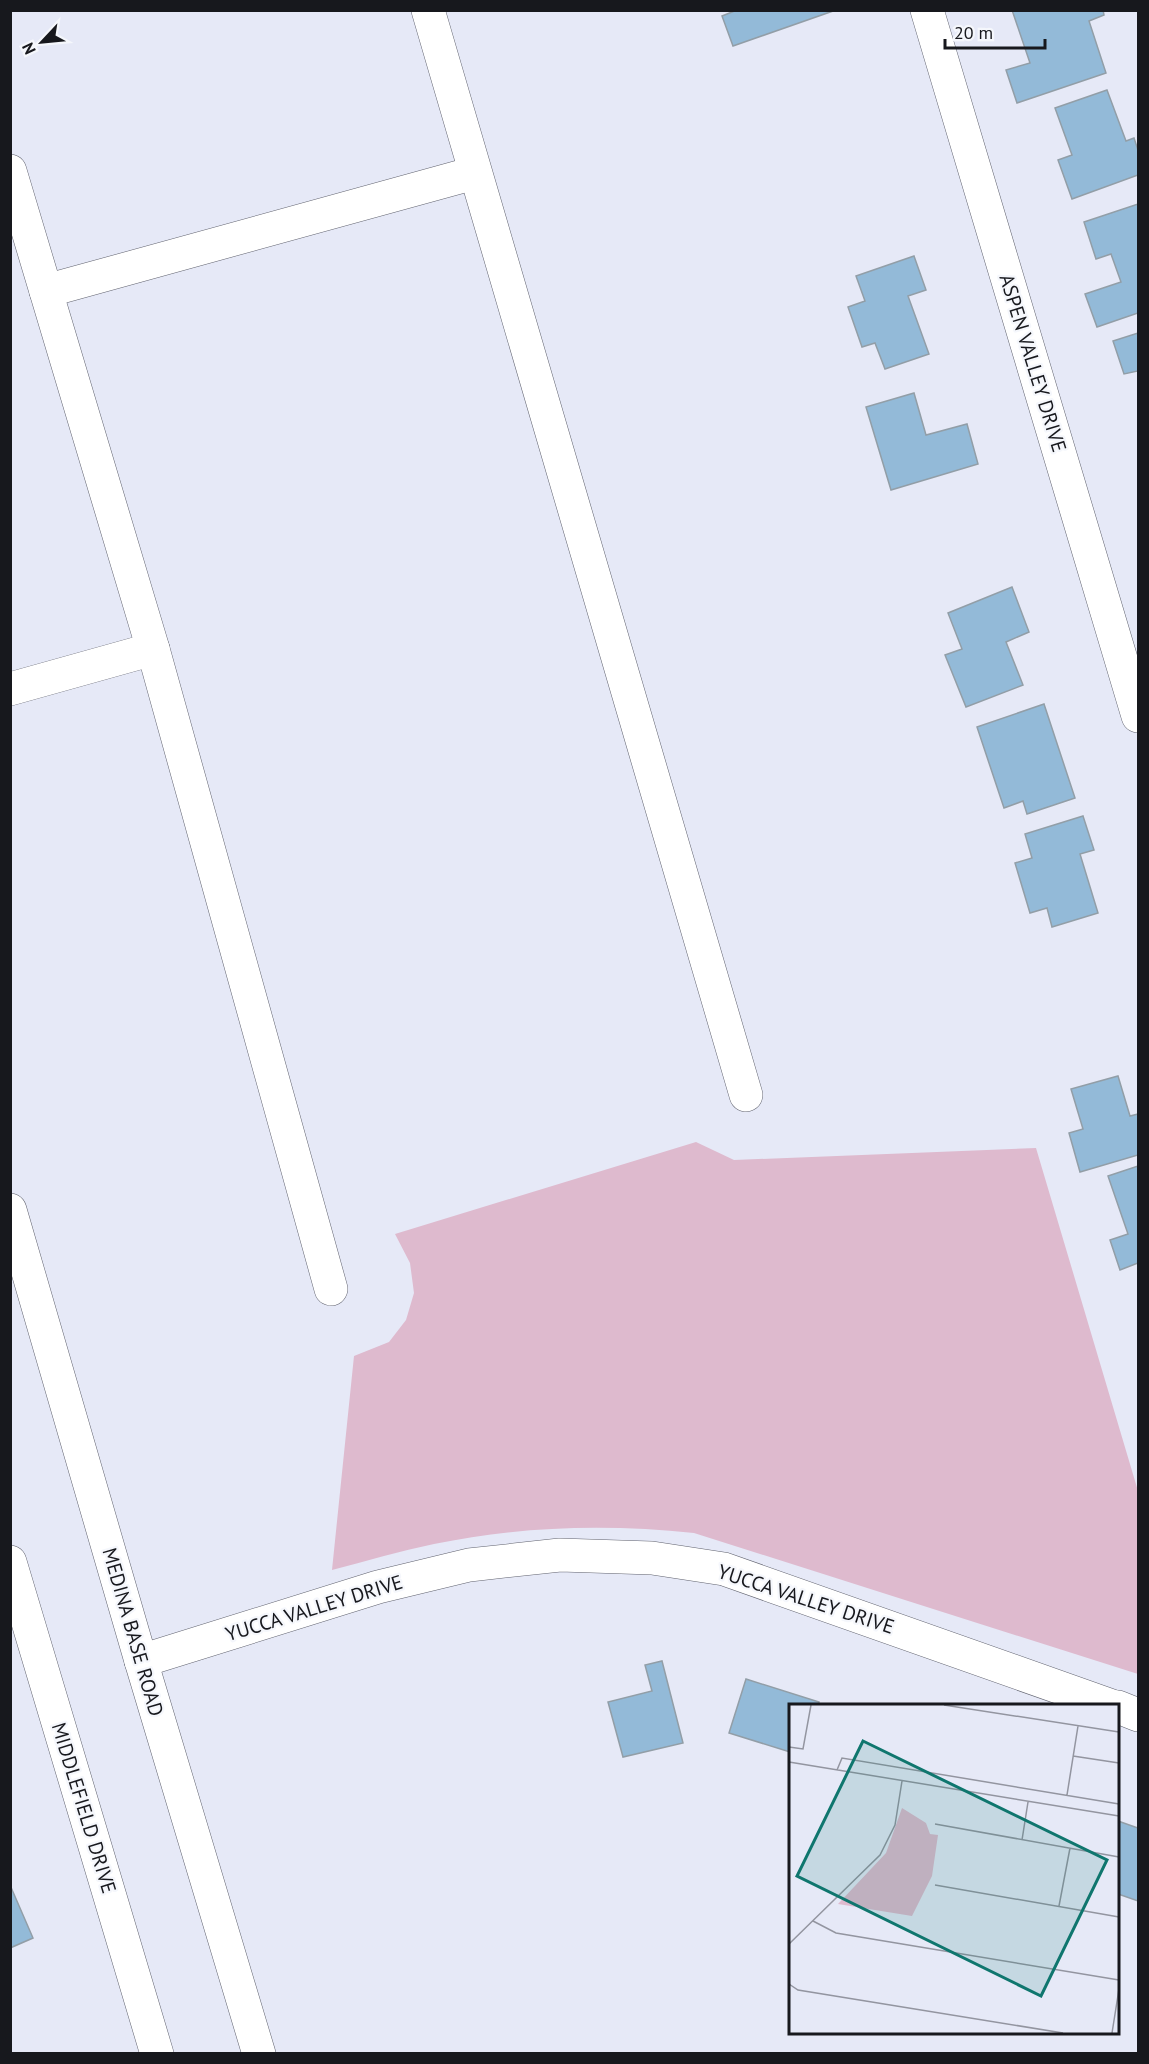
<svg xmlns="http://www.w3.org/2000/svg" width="1149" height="2064" viewBox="0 0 1149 2064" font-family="'PT Sans',sans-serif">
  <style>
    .green { fill: #debace }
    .building { fill: #93bad8; stroke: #929ea7; stroke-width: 1.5 }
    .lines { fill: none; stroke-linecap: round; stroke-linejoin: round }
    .minor-casing { stroke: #61636f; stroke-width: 34 }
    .minor { stroke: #fff; stroke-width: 33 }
    .labels { text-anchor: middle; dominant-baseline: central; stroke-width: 4.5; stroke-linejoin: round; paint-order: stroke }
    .street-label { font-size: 20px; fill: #17181d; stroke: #f5f7fc }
    .inset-road { fill: none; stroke: #9395a0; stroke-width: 1.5 }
    .view { fill: #0f766e; fill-opacity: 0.15; stroke: #0f766e; stroke-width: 3 }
    .inset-edge { fill: none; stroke: #17181d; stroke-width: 3 }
  </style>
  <rect width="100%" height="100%" fill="#e6e9f7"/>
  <path class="green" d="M696,1142L734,1160L1036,1148L1138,1491V1674L694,1533C608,1524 520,1526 434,1544C400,1551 366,1561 332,1570L354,1356L389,1342L406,1320L414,1293L410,1263L395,1234Z"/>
  <g class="building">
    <polygon points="737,10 836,10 733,46 722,16"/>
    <polygon points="1012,10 1103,10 1104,15 1089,21 1106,73 1017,103 1006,70 1030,63"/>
    <polygon points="1107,90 1126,141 1134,138 1138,150 1138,175 1072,199 1058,160 1072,155 1055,108"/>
    <polygon points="1138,204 1138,313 1097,327 1085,294 1121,282 1111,254 1096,259 1084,222"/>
    <polygon points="914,256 926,290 908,296 929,354 885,369 875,343 862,347 848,307 865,301 856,276"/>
    <polygon points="1138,333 1138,371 1124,374 1113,341"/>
    <polygon points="914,393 926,435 967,424 978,464 891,490 866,407"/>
    <polygon points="1012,587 1029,632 1006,642 1023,685 966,707 945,655 962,649 948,613"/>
    <polygon points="1044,704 1075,798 1027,814 1023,801 1004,808 977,727"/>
    <polygon points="1083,816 1094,850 1080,854 1098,913 1052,927 1047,908 1030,913 1015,863 1032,858 1025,834"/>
    <polygon points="1118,1076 1130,1116 1138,1114 1138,1155 1080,1172 1069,1133 1083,1129 1071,1089"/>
    <polygon points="1138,1166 1138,1263 1120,1270 1110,1240 1128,1234 1108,1176"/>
    <polygon points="662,1661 683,1743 623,1757 608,1702 652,1691 645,1665"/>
    <polygon points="746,1679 819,1702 818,1706 790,1706 790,1752 729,1733"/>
    <polygon points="1118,1821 1138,1828 1138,1901 1118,1894"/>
    <polygon points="10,1885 33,1938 10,1948"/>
  </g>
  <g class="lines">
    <defs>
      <g id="minor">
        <polyline points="428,10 746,1095"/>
        <polyline points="927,10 1138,716"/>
        <polyline points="10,171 153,649 331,1289"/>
        <polyline points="46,291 474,173"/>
        <polyline points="10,689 153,649"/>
        <polyline points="10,1210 141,1661 259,2054"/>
        <polyline points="10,1562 157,2054"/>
        <polyline points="141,1661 378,1587 469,1565 560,1555 652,1558 724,1569 1112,1706"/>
        <polyline points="1118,1707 1138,1715"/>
      </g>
    </defs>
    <use href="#minor" class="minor-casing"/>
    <use href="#minor" class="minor"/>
  </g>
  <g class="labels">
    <g class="street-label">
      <text transform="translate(1033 363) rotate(73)">ASPEN VALLEY DRIVE</text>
      <text transform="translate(806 1599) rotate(18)">YUCCA VALLEY DRIVE</text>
      <text transform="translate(314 1608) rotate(-17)">YUCCA VALLEY DRIVE</text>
      <text transform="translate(133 1632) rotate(74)">MEDINA BASE ROAD</text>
      <text transform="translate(84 1808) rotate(73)">MIDDLEFIELD DRIVE</text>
    </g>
  </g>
  <g transform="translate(789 1704)">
    <rect width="330" height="330" fill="#e6e9f7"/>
    <path d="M113,104L137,119L141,130L149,131L143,172L123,212L49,200L97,149Z" fill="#debace"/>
    <path class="inset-road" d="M155,1L330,28M0,43L14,45L22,1M284,52L330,59M0,58L330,112M48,66L53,54L330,100M278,91L289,22M146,120L330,153M233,136L239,98M146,181L330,213M270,202L281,144M24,217L47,229L330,276M0,240L91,151L106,121L113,77M0,280L9,286L274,329M323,329L330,285"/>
    <path class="view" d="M74,37L318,156L252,292L8,172Z"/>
    <rect width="330" height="330" class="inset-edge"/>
  </g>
  <rect width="1149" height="2064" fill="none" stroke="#17181d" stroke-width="24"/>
  <g transform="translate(42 42) rotate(244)" stroke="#f5f7fc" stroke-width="4.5" paint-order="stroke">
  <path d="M0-4.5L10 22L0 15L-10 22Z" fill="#17181d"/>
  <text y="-9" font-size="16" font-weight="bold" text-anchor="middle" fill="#17181d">N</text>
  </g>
  <path d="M945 39v9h100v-9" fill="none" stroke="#17181d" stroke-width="3"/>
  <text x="954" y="39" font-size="18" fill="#17181d" stroke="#f5f7fc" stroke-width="4.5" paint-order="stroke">20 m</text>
</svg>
